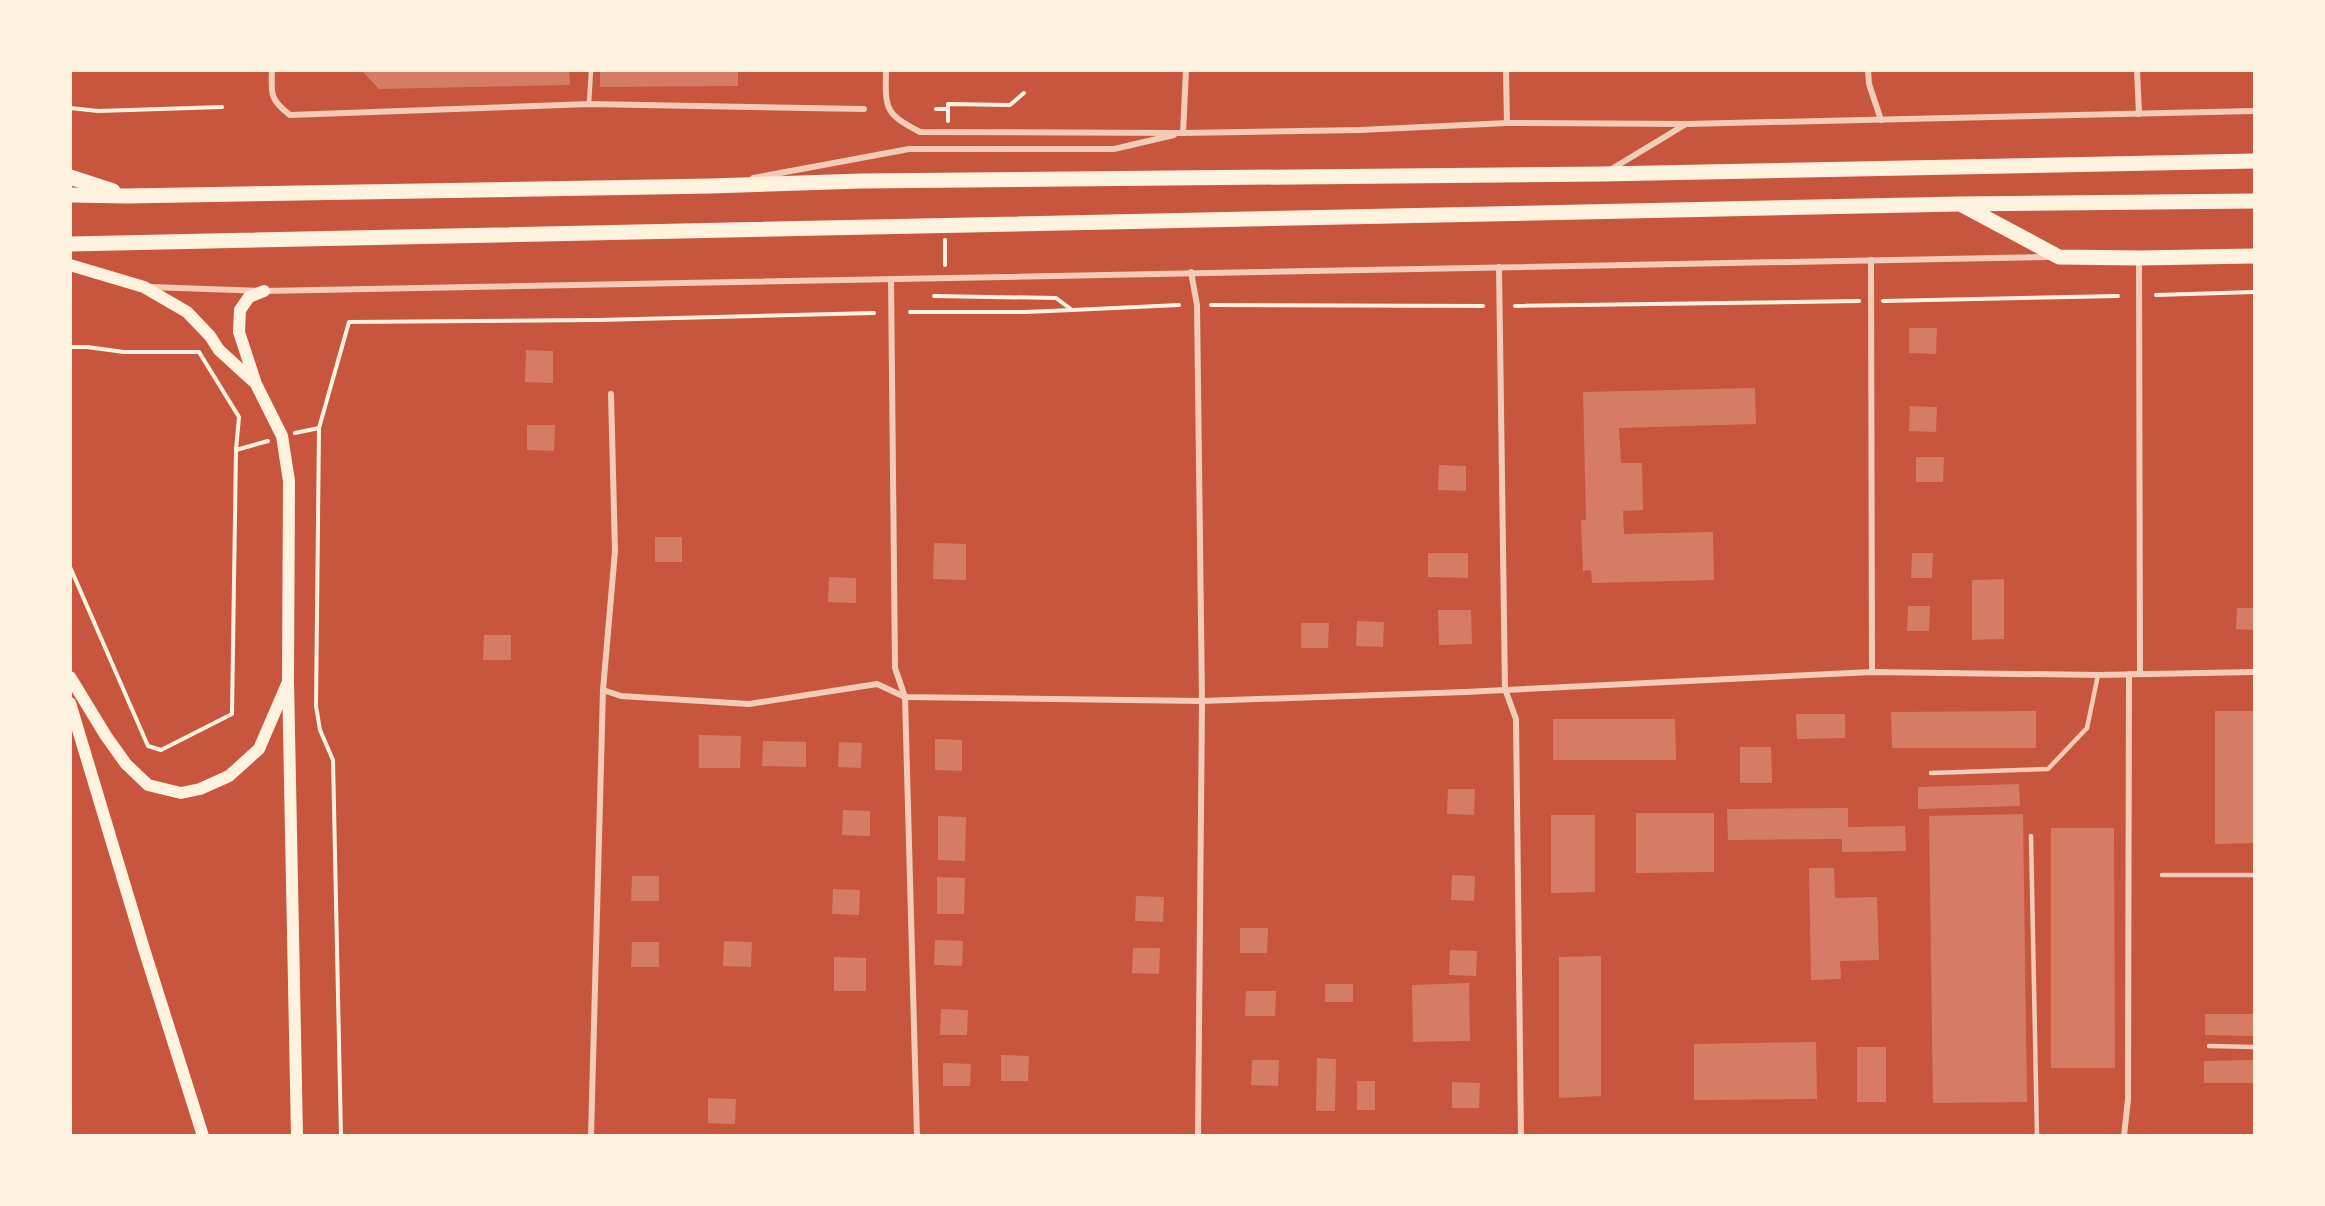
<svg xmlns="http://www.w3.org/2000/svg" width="2325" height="1206" viewBox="0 0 2325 1206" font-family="'PT Sans',sans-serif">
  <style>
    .building { fill: #d67c66 }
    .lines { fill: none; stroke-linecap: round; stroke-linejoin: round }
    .path { stroke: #fff3e0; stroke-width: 4 }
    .service { stroke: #f1ccb7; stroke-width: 4.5 }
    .minor { stroke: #f1ccb7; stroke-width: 6 }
    .secondary { stroke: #fff3e0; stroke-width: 12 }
    .primary { stroke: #fff3e0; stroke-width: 15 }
  </style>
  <rect width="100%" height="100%" fill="#c8553d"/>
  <g class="building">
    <polygon points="361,70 569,70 570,85 379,89"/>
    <polygon points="600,70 738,70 738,86 600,87"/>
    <polygon points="1909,328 1937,328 1936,354 1909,353"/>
    <polygon points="526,350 553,351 553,383 525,382"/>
    <polygon points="1755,388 1756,424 1619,428 1621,463 1642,463 1643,510 1623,511 1624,534 1713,532 1714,580 1592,583 1591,570 1583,571 1581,520 1586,520 1583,392"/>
    <polygon points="1910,406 1937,407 1936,432 1909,431"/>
    <polygon points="527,425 555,425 554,451 527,450"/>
    <polygon points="1916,457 1944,457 1943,482 1916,482"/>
    <polygon points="1439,465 1466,466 1466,491 1438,490"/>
    <rect x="655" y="537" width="27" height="25"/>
    <polygon points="934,543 966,544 966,580 933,579"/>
    <polygon points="1428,553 1468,553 1468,578 1428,577"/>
    <polygon points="1912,553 1933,553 1932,578 1911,578"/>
    <polygon points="829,577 856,578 856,603 828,602"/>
    <polygon points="2004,579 2004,639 1972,640 1972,580"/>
    <polygon points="1908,606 1930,606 1929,631 1907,631"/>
    <polygon points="2237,608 2254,608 2254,630 2236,629"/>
    <polygon points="1438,610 1471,610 1472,644 1439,645"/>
    <polygon points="1357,621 1384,622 1383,647 1356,646"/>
    <polygon points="1301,623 1329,623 1328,648 1301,648"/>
    <polygon points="484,635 511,635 511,660 483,660"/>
    <polygon points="2036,711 2036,748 1892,748 1891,712"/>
    <polygon points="2215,711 2254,711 2254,843 2215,844"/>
    <polygon points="1796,714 1845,714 1845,738 1797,739"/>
    <polygon points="1553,719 1675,719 1676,760 1553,760"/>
    <polygon points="699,735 741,736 740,768 699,768"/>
    <polygon points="935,739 962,740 962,771 935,770"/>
    <polygon points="763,741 806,742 806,767 762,766"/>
    <polygon points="839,742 862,743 861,768 838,767"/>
    <polygon points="1740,747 1771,747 1772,783 1740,783"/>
    <polygon points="2019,784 2020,806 1918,809 1918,787"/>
    <polygon points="1448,789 1475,789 1474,815 1447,814"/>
    <polygon points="1848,808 1848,827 1905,826 1906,851 1842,852 1842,839 1728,840 1727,809"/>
    <polygon points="843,810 870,811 870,836 842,835"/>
    <polygon points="1636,813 1714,813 1714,872 1636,873"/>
    <polygon points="2023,814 2027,1102 1933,1103 1929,816"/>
    <polygon points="1551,815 1595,815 1595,892 1551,893"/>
    <polygon points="938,816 966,817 965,861 938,860"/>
    <polygon points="2051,828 2114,828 2115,1068 2051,1068"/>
    <polygon points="1809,868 1834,868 1835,898 1877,897 1879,960 1840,961 1841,979 1811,980"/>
    <polygon points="1452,875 1475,876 1474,901 1451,900"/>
    <polygon points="632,876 659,876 659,901 631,901"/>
    <polygon points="937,877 965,878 964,914 937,914"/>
    <polygon points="833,889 860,890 859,915 832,914"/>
    <polygon points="1136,896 1164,897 1163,922 1135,921"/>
    <polygon points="1240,928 1268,928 1267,953 1240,953"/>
    <polygon points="935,940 963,941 962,966 934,965"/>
    <polygon points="724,941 752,942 751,967 723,966"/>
    <polygon points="632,942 659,942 659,967 631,967"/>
    <polygon points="1133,948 1160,948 1159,974 1132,973"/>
    <polygon points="1450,950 1477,951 1476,976 1449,975"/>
    <polygon points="1601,956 1601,1096 1559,1098 1559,957"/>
    <polygon points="834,957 866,958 866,991 834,991"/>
    <polygon points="1469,983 1470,1041 1413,1042 1412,985"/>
    <rect x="1325" y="984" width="28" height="18"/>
    <polygon points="1246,991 1276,991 1275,1016 1245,1016"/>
    <polygon points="941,1009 968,1010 967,1035 940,1035"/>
    <polygon points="2205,1014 2254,1014 2254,1036 2205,1035"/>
    <polygon points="1816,1042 1817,1099 1694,1100 1694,1044"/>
    <rect x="1857" y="1047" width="29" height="55"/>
    <polygon points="1001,1055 1029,1056 1028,1081 1001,1081"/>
    <polygon points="1317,1058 1336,1059 1335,1111 1316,1111"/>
    <polygon points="1252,1060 1279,1060 1278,1086 1251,1085"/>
    <polygon points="2254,1060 2254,1083 2204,1083 2204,1061"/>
    <polygon points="943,1063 971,1064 970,1086 943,1086"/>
    <rect x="1357" y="1081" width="18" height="29"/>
    <polygon points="1452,1082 1480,1083 1479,1108 1452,1108"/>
    <polygon points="708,1098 736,1099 735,1124 708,1123"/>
  </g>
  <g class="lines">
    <g class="path">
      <polyline points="70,108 98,111 222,107"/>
      <polyline points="936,109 948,109"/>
      <polyline points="948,121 948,104 1010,105 1024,93"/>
      <polyline points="945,265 945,240"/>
      <polyline points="2156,295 2254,292"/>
      <polyline points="934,296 1056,298 1072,310 1179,305"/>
      <polyline points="1883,301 2118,296"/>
      <polyline points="1211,305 1483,306"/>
      <polyline points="1515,306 1859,301"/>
      <polyline points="910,312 1025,312 1072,310"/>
      <polyline points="70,347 87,347 124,352 199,352 239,417 236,450 268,441"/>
      <polyline points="319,428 316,706 320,730 333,760 341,1136"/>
      <polyline points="295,433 319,428 349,322 598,320 874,313"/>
      <polyline points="70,567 148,746 161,750 232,714 236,450"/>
    </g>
    <g class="service">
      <polyline points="589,104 591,70"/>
      <polyline points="1931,773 2048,769 2087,728 2098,675"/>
      <polyline points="2031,836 2037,1136"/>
      <polyline points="2162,875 2254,875"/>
      <polyline points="2209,1046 2254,1047"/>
    </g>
    <g class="minor">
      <path d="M272,70C271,94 270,100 290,115L589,104L864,109"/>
      <path d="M886,70C885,109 885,114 920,132L1183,133L1360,130L1507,123L1687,124L2254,111"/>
      <polyline points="1506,70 1507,123"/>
      <polyline points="1868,70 1869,84 1881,120"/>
      <polyline points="2137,70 2139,114"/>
      <polyline points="1183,133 1186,70"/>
      <polyline points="1610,170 1686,124"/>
      <polyline points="753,178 909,149 1114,149 1174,135"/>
      <polyline points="1871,260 1872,672"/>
      <polyline points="1499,267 1505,689 1516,719 1521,1136"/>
      <polyline points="1191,272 1197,305 1202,701 1198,1136"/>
      <polyline points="891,279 895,668 905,697 917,1136"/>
      <polyline points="151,287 264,291 2048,257"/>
      <polyline points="603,690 621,696 749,704 877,684 905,697 1202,701 1465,692 1872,672 2098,675 2254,672"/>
      <polyline points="591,1136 603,690 615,551 611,394"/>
      <polyline points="2124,1136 2128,1099 2129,674 2140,674 2139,259"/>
    </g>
    <g class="secondary">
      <polyline points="70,265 144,287 187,312 210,336 219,350 253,381"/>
      <polyline points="264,291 249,297 240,310 239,332 256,384 282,436 289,481 288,680 297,1136"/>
      <polyline points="70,677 106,736 126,764 148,785 181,793 200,789 229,776 259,749 287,684"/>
      <polyline points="70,703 144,949 203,1136"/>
    </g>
    <g class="primary">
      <polyline points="70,177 113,191"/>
      <polyline points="70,195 127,196 711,186 861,181 1603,174 2254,161"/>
      <polyline points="1962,205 2059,257 2139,258 2254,256"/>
      <polyline points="70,244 1959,204 2254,201"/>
    </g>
  </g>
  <rect width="2325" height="1206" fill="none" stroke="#fff3e0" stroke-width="144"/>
</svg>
